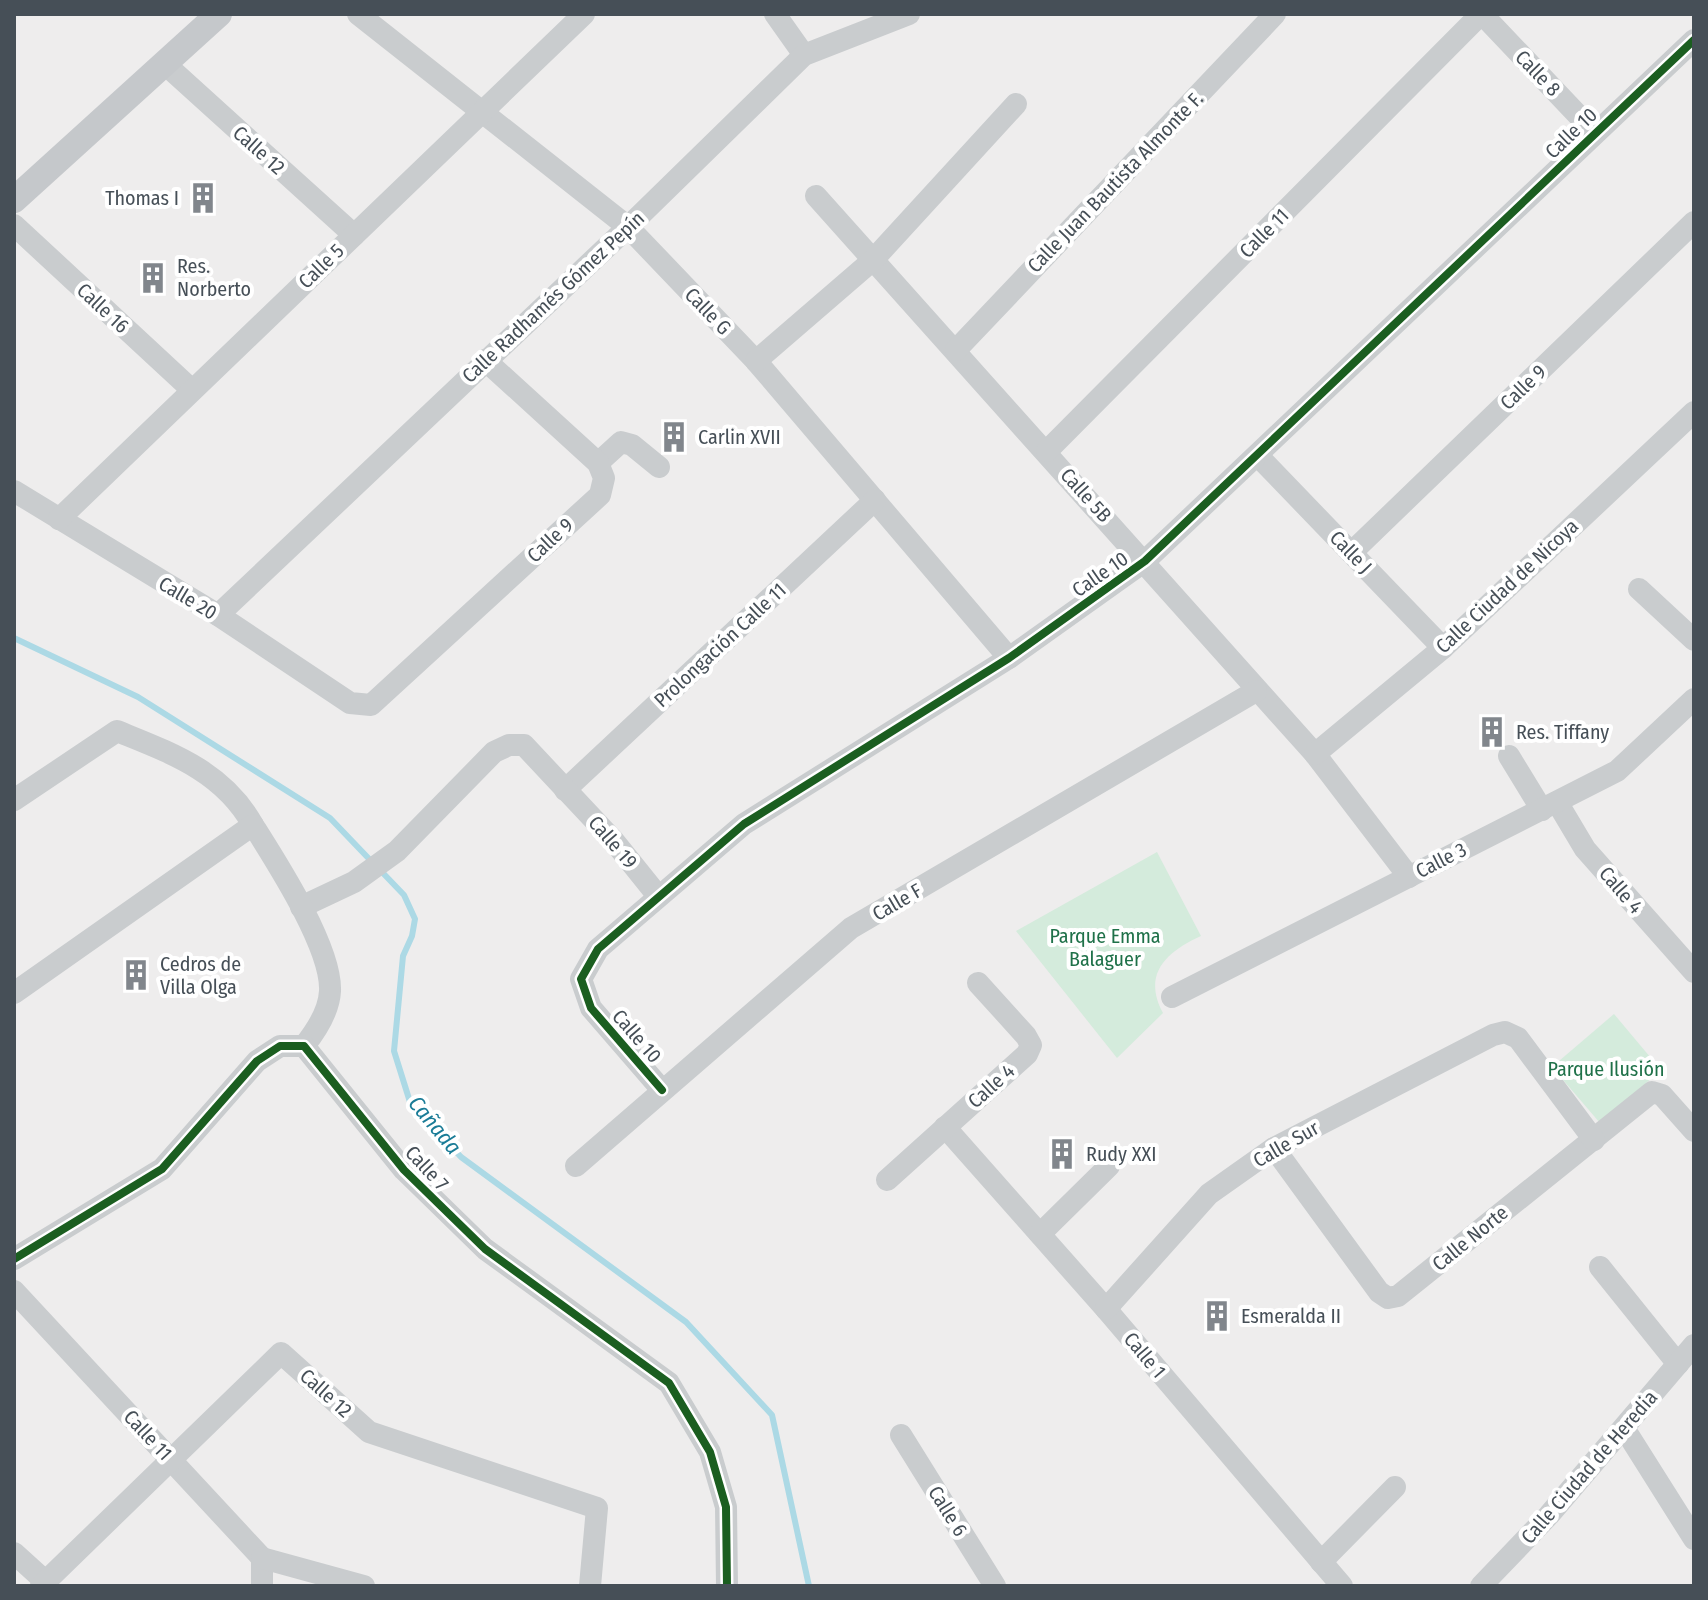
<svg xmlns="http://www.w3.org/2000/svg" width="1708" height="1600" viewBox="0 0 1708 1600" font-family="'Fira Sans Condensed',sans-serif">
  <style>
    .green { fill: #d4ebdc }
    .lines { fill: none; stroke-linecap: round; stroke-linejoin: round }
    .stream { stroke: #acd9e5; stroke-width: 6 }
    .minor { stroke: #c9ccce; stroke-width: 22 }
    .major { stroke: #c5c8cb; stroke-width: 26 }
    .cycleway-casing { stroke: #fff; stroke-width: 13 }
    .cycleway { stroke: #1b5e20; stroke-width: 8 }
    .labels { text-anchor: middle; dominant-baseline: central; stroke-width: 8; stroke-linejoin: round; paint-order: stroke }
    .street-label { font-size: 20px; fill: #464f57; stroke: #fff }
    .poi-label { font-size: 20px; fill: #464f57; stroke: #fff; text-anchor: start }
    .park-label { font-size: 20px; fill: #1f7149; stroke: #fff }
    .water-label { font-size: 22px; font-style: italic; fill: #1a7c97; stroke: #fff }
  </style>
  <rect width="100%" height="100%" fill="#eeeded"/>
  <g class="green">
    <path d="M1157,852L1201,936C1166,952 1142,974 1163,1013L1117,1058L1016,931Z"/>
    <polygon points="1614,1014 1661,1070 1600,1123 1552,1067"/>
  </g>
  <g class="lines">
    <g class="stream">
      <polyline points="14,638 138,697 330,818 373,863"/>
      <polyline points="381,871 404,895 415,919 412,936 403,956 394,1051 410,1102 461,1157 686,1322 772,1415 809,1586"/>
    </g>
    <g class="minor">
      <polyline points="358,14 628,227 756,361 1009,658"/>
      <polyline points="775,14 804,55"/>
      <polyline points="1482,14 1594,132"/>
      <polyline points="165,64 354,235"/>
      <polyline points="816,196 1315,754 1409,877"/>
      <polyline points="14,225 192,390"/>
      <polyline points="956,350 1275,14"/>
      <polyline points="756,361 873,260 1016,104"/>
      <polyline points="1047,451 1481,14"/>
      <polyline points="1259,457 1443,648"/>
      <polyline points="598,463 621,442 632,445 659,467"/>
      <polyline points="14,491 218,615 350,703 371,705 600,495 604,478 598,463 485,360"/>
      <polyline points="59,519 584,14"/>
      <polyline points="1352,552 1694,222"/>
      <polyline points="1639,589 1694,640"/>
      <polyline points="218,615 628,227 804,55 909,14"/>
      <polyline points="1315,754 1443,648 1694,412"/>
      <polyline points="1509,756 1542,810"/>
      <polyline points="565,790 875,500"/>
      <path d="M14,800L117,731C171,753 223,771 253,825"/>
      <polyline points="1557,802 1585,849 1694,972"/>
      <polyline points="301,907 354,882 397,851 494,752 509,745 524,745 613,840 658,896"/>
      <path d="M14,993L253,825C277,863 332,948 330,991C329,1012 316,1031 304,1046"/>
      <polyline points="1172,997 1617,771 1694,699"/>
      <polyline points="662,1090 591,1008 581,979 598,949 744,824 1009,658 1145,561 1694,40"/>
      <polyline points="945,1127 1106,1309 1342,1586"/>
      <polyline points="1274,1148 1379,1292 1388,1298 1398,1296 1652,1092 1662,1095 1694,1131"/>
      <polyline points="576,1166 851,928 1256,691"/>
      <polyline points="887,1180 1027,1054 1031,1045 1026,1036 978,983"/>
      <polyline points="1040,1234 1109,1166"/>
      <polyline points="14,1259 162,1169 257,1061 280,1046 304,1046 404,1170 485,1249 669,1383 710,1452 726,1507 727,1586"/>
      <polyline points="1600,1267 1678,1364"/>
      <polyline points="14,1291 262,1558 262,1586"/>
      <polyline points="1106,1309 1209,1194 1274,1148 1493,1035 1505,1032 1518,1038 1594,1140"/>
      <polyline points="1624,1428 1694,1539"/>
      <polyline points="901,1435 995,1586"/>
      <polyline points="14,1553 46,1582"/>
      <polyline points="262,1558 364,1586"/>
      <polyline points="1321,1562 1395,1487"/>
      <polyline points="41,1586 281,1353 369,1432 597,1508 590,1586"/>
      <polyline points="1481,1586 1549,1515 1694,1345"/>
    </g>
    <polyline class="major" points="14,200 219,14"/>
    <defs>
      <g id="cycleway">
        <polyline points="662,1090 591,1008 581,979 598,949 744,824 1009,658 1145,561 1694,40"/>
        <polyline points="14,1259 162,1169 257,1061 280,1046 304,1046 404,1170 485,1249 669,1383 710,1452 726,1507 727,1586"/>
      </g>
    </defs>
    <use href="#cycleway" class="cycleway-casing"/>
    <use href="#cycleway" class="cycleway"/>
  </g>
  <defs>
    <symbol id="building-bare" viewBox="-9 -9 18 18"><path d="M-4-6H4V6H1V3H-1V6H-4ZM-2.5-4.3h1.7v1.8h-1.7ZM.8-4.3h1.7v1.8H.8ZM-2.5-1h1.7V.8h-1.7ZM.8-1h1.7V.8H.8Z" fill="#81868c" stroke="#fff" stroke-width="2.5" paint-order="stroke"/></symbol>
  </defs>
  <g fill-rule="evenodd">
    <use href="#building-bare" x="181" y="176" width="44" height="44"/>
    <use href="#building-bare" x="131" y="256" width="44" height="44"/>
    <use href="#building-bare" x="652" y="415" width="44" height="44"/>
    <use href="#building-bare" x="1470" y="710" width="44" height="44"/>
    <use href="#building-bare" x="114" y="953" width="44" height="44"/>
    <use href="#building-bare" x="1040" y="1132" width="44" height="44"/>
    <use href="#building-bare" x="1195" y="1294" width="44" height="44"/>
  </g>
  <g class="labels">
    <g class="street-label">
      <text transform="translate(1538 73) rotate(46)">Calle 8</text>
      <text transform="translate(1571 133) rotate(-44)">Calle 10</text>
      <text transform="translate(259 150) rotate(42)">Calle 12</text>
      <text transform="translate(1115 182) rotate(-46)">Calle Juan Bautista Almonte F.</text>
      <text transform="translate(1264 233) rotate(-45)">Calle 11</text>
      <text transform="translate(321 266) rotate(-44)">Calle 5</text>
      <text transform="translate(553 297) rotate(-43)">Calle Radhamés Gómez Pepín</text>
      <text transform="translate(103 308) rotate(43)">Calle 16</text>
      <text transform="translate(708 311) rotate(46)">Calle G</text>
      <text transform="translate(1523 387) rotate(-44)">Calle 9</text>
      <text transform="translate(1086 495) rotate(48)">Calle 5B</text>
      <text transform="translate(550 540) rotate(-43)">Calle 9</text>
      <text transform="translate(1351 552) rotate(46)">Calle J</text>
      <text transform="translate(1100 574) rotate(-35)">Calle 10</text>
      <text transform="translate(1507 586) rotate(-43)">Calle Ciudad de Nicoya</text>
      <text transform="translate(188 598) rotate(31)">Calle 20</text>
      <text transform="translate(720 645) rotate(-43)">Prolongación Calle 11</text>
      <text transform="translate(613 842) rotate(49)">Calle 19</text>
      <text transform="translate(1441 860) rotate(-27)">Calle 3</text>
      <text transform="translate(1621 890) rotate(49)">Calle 4</text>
      <text transform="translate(897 902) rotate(-30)">Calle F</text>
      <text transform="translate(637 1036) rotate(49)">Calle 10</text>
      <text transform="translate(991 1086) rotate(-42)">Calle 4</text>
      <text transform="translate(1286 1144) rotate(-30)">Calle Sur</text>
      <text transform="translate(427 1168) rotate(47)">Calle 7</text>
      <text transform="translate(1470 1238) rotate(-39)">Calle Norte</text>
      <text transform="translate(1145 1355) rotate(50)">Calle 1</text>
      <text transform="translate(326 1393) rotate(42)">Calle 12</text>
      <text transform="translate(148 1435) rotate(47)">Calle 11</text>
      <text transform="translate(1589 1467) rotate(-49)">Calle Ciudad de Heredia</text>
      <text transform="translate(948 1511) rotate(58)">Calle 6</text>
    </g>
    <g class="poi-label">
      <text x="179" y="198" text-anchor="end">Thomas I</text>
      <text x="177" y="266">Res.<tspan x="177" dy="23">Norberto</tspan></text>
      <text x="698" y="437">Carlin XVII</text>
      <text x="1516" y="732">Res. Tiffany</text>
      <text x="160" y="964">Cedros de<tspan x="160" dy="23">Villa Olga</tspan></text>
      <text x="1086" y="1154">Rudy XXI</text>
      <text x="1241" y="1316">Esmeralda II</text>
    </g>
    <g class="park-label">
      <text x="1105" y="936">Parque Emma<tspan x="1105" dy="23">Balaguer</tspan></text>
      <text x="1606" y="1069">Parque Ilusión</text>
    </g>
    <g class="water-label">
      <text transform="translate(435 1125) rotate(50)">Cañada</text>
    </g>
  </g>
  <rect width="1708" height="1600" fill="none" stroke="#464f57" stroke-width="32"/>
</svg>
